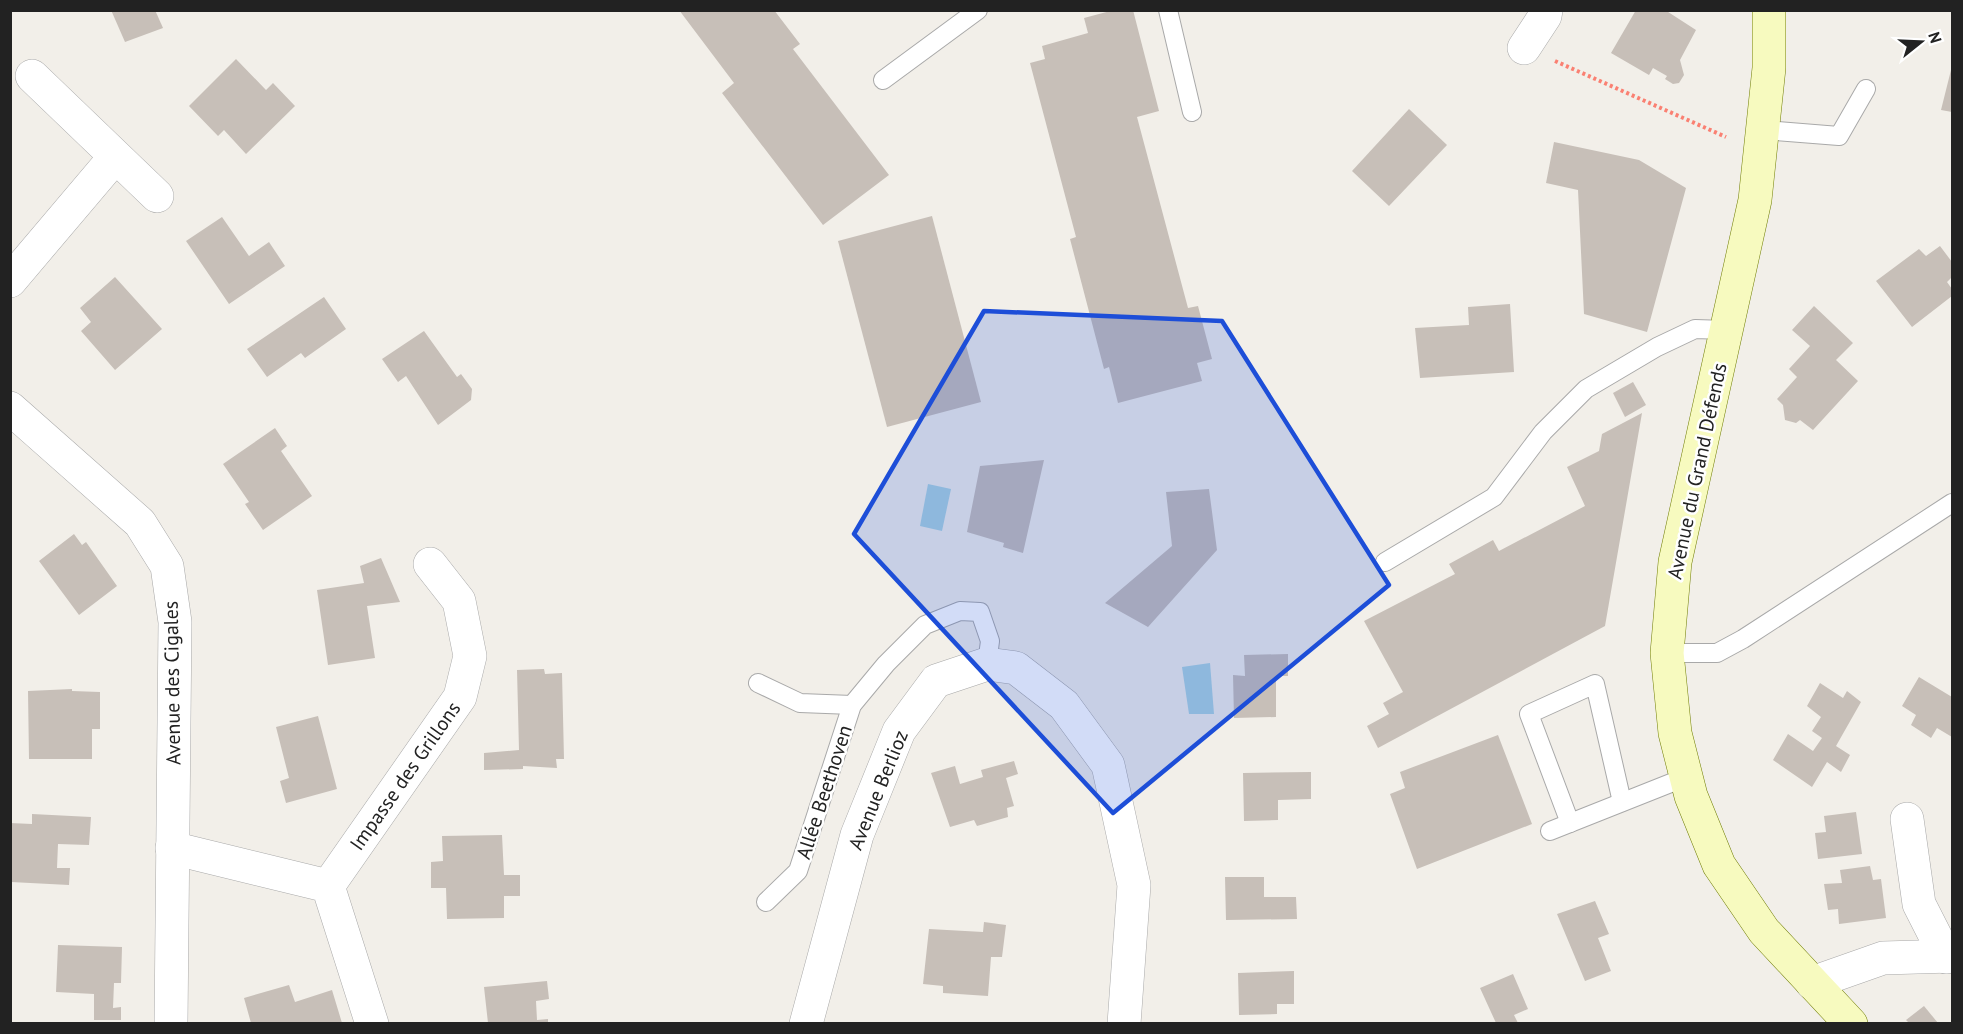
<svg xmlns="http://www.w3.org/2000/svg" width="1963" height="1034" viewBox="0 0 1963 1034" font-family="'PT Sans',sans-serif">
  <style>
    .water { fill: #aad3df }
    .building { fill: #c7bfb8 }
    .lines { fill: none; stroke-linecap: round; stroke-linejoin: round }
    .lane-casing { stroke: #a9a9a9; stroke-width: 20 }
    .street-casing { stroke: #a9a9a9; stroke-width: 34 }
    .secondary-casing { stroke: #707d05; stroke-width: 34 }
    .path { stroke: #fa8072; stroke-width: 4; stroke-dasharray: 3 3; stroke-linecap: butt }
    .lane { stroke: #fff; stroke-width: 18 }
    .street { stroke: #fff; stroke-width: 33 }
    .secondary { stroke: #f7fabf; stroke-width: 33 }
    .marked { fill: #1d4ed8; fill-opacity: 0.2; stroke: #1d4ed8; stroke-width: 4.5; stroke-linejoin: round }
    .labels { text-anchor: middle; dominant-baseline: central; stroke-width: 5; stroke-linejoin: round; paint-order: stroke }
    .street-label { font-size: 20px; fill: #222; stroke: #fff }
  </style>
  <rect width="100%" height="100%" fill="#f2efe9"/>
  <g class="water">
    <polygon points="928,484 951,489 942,531 920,526"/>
    <polygon points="1210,663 1214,714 1189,714 1182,667"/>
  </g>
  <g class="building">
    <polygon points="111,10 155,10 163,28 125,42"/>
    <polygon points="679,10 774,10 800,44 793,49 889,175 823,225 722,93 734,83"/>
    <polygon points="1114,10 1133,10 1159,111 1137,117 1188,308 1198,306 1212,359 1197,363 1202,381 1118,403 1109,367 1104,369 1070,239 1076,237 1030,63 1045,59 1042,46 1088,33 1084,18"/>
    <polygon points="1636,10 1665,10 1696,30 1680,60 1684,75 1679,83 1673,84 1665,79 1667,76 1653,68 1649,75 1611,53"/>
    <polygon points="236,59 266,90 273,83 295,106 246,154 224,130 218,136 189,106"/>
    <polygon points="1952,66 1952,112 1941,110"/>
    <polygon points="1409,109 1447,145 1389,206 1352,171"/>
    <polygon points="1554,142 1639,160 1686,188 1647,332 1584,314 1578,190 1546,183"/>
    <polygon points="932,216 981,402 887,427 838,241"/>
    <polygon points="222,217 249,256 269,242 285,266 229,304 186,241"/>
    <polygon points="1940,246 1952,262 1952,277 1947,282 1952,289 1952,296 1912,327 1876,281 1919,249 1926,256"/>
    <polygon points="115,277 162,329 115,370 81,331 91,322 80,308"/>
    <polygon points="324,297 346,329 305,358 301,353 267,377 247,349"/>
    <polygon points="1510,304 1514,372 1420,378 1415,328 1469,325 1468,307"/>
    <polygon points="1814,306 1853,343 1836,360 1858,381 1813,430 1800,420 1796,423 1785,420 1783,405 1777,399 1797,377 1789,369 1810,346 1792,330"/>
    <polygon points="424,331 457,377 461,374 472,389 471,400 438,425 406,376 398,382 382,359"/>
    <polygon points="1633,382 1646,405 1625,417 1613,393"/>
    <polygon points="1642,413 1605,626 1378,748 1367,726 1389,714 1383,703 1403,692 1364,621 1455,574 1449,564 1493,540 1499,551 1585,506 1567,467 1599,451 1602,434"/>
    <polygon points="275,428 287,446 281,451 312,496 263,530 245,504 249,502 223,464"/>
    <polygon points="1044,460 1023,553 1003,547 1004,543 967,532 980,466"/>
    <polygon points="1209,489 1217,550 1148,627 1105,603 1172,546 1166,492"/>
    <polygon points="74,534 82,545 86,542 117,586 79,615 39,561"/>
    <polygon points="381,558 400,602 367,606 375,658 328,665 317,590 364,583 360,566"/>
    <polygon points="1288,654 1288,676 1276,676 1276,717 1234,718 1233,675 1245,676 1244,655"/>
    <polygon points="544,669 545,674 562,673 564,759 556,759 557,768 523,766 523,769 484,770 484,753 519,750 517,670"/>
    <polygon points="1919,677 1952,697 1952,737 1937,728 1931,738 1911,725 1916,715 1902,706"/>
    <polygon points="1820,683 1843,698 1847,691 1861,702 1836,746 1850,755 1841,772 1827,762 1812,787 1773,760 1788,734 1813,751 1822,738 1812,731 1821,717 1807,706"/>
    <polygon points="72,689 72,691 100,692 100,729 92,729 92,759 29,759 28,691"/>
    <polygon points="318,716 337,789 286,803 280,781 289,778 276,727"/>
    <polygon points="1498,735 1532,824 1417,869 1390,794 1405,788 1400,772"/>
    <polygon points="1014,761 1018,774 1006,778 1014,806 1007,808 1008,817 977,826 974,820 950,827 931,773 955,766 960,784 983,777 981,770"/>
    <polygon points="1311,772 1311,799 1278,800 1278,820 1244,821 1243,773"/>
    <polygon points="1856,812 1862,854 1818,859 1815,833 1826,832 1824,816"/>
    <polygon points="32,814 91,817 89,845 58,844 57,868 70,868 69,885 11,882 10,823 32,824"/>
    <polygon points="502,835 504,875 520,875 520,896 504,896 504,918 447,919 446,888 431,888 431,862 443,861 442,836"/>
    <polygon points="1870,866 1873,880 1881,879 1886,918 1839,924 1838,909 1828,910 1824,884 1842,883 1840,870"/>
    <polygon points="1225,877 1264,877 1264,897 1296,897 1297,919 1226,920"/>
    <polygon points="1595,901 1609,934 1598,938 1611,971 1585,981 1557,914"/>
    <polygon points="984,922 1006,925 1002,957 991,957 988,996 943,993 943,986 923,984 929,929 983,932"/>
    <polygon points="58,945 122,947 121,983 114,983 113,1008 121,1007 121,1020 94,1020 94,994 56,992"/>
    <polygon points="1294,971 1294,1004 1277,1004 1277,1014 1239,1015 1238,973"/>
    <polygon points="1513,974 1528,1009 1514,1015 1518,1023 1496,1023 1480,988"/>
    <polygon points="547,981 549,999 536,1001 537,1020 548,1019 548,1023 488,1023 484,987"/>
    <polygon points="289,985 295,1002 332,990 342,1023 251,1023 244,998"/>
    <polygon points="1924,1006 1938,1023 1909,1023 1906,1020"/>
  </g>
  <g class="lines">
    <defs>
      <g id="lane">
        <polyline points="1168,10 1192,112"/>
        <polyline points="883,80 978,10"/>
        <polyline points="1764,130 1839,136 1866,89"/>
        <polyline points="1385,562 1494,497 1543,432 1586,389 1657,347 1695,329 1726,330"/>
        <polyline points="1667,653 1717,653 1743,639 1952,503"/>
        <polyline points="758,683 800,703 852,705"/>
        <polyline points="1570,823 1529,714 1595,684 1622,802"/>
        <polyline points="1550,831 1686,777"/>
        <polyline points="766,902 798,871 852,705 886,664 925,625 960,611 980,612 990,641 987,664"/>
      </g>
      <g id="street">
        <polyline points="1524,48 1545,16 1546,10"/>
        <polyline points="32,76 157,196"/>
        <polyline points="10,281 115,157"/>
        <polyline points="10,408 140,523 167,566 175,622 171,1024"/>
        <polyline points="1907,819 1919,904 1946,957"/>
        <polyline points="172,848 328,886 372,1024"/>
        <polyline points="328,886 460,697 470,656 459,601 430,564"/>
        <polyline points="1812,983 1883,958 1952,956"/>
        <polyline points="806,1024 857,835 899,731 936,681 987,664 1016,668 1064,705 1108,765 1134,885 1124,1024"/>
      </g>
      <polyline id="secondary" points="1769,10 1769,68 1755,200 1675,562 1667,653 1675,733 1691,796 1719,865 1764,931 1851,1024"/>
    </defs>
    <use href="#lane" class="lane-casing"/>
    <use href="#street" class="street-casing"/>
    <use href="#secondary" class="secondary-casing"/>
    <polyline class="path" points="1555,61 1726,137"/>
    <use href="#lane" class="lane"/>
    <use href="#street" class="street"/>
    <use href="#secondary" class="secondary"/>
  </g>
  <path class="marked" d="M984,311L1222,321L1389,585L1113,813L854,534Z"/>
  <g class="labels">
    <g class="street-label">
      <text transform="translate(1697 471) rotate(-78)">Avenue du Grand Défends</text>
      <text transform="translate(172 683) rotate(-91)">Avenue des Cigales</text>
      <text transform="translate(405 776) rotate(-55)">Impasse des Grillons</text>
      <text transform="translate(878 790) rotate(-68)">Avenue Berlioz</text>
      <text transform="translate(824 792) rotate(-72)">Allée Beethoven</text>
    </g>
  </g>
  <rect width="1963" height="1034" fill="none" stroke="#222222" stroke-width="24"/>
  <g transform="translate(1921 42) rotate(72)" stroke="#ffffff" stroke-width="4.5" paint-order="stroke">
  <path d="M0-4.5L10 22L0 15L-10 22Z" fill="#222222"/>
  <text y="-9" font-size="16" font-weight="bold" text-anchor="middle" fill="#222222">N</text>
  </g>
</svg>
